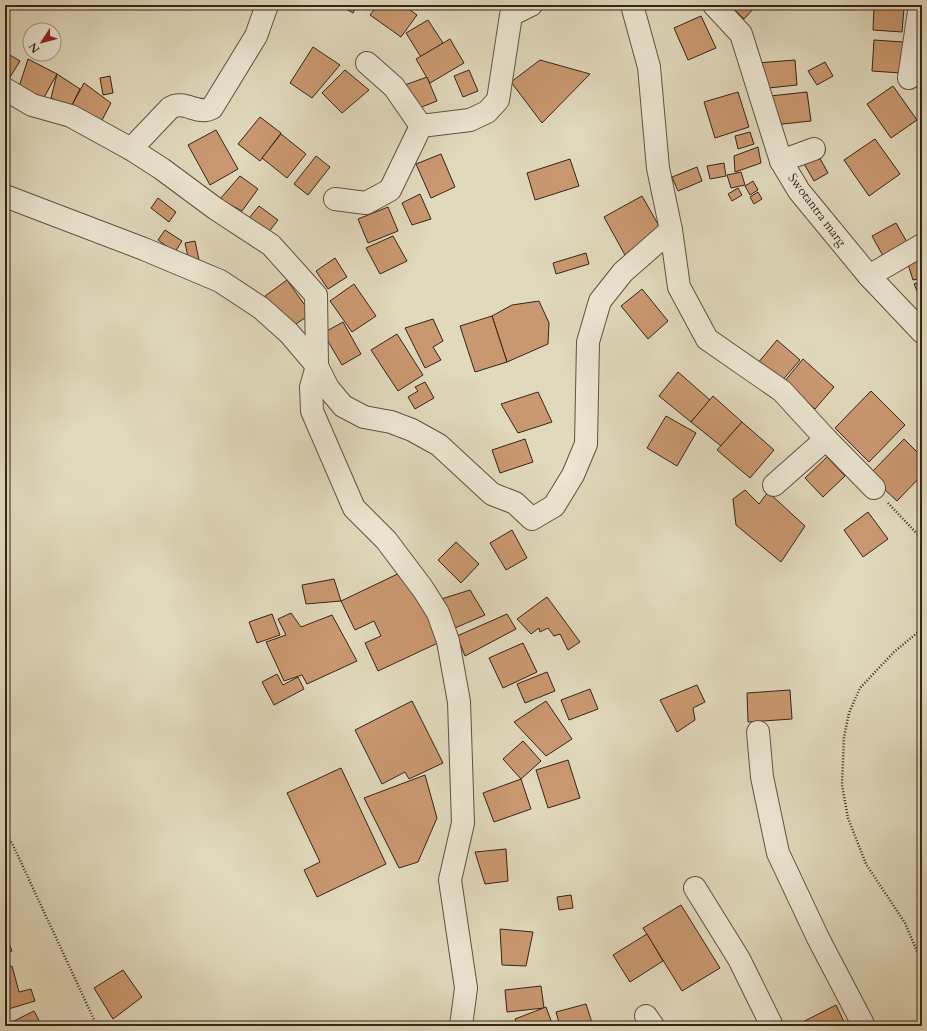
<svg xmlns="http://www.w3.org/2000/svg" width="927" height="1031" viewBox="0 0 927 1031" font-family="Cardo,serif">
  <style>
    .building { fill: #ca9870; stroke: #352518 }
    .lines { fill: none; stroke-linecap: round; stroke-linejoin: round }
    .minor-casing { stroke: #605241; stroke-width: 24 }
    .path { stroke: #352518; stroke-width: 2.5; stroke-dasharray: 1 2; stroke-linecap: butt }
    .minor { stroke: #ece6d3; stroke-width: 22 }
    .labels { text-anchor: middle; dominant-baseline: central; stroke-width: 3.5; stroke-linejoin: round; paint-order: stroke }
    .street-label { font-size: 13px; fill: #352518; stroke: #ece6d3 }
  </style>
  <rect width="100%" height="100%" fill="#e1d9bc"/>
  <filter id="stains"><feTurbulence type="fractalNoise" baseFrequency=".005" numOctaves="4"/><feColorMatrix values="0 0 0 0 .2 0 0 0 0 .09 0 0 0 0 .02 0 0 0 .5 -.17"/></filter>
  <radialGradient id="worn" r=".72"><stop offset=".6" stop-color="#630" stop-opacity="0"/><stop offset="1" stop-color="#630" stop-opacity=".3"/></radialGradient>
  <g class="building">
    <polygon points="5,5 11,5 5,14"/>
    <polygon points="339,5 357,5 353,13"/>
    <polygon points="378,5 403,5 417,15 401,37 370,15"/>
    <polygon points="730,5 757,5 744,19"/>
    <polygon points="874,6 904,8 902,32 873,30"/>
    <polygon points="701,16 716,48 688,60 674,28"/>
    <polygon points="428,20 443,43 421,57 406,33"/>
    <polygon points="450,39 464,63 430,83 416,59"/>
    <polygon points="874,40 903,42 901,73 872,71"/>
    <polygon points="313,47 340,65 312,98 290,83"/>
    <polygon points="5,52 20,61 7,82 5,80"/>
    <polygon points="28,59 57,74 42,101 18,90"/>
    <polygon points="540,60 590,74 542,123 511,82"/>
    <polygon points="795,60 797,85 759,89 757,63"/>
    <polygon points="825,62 833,76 817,85 808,71"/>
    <polygon points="345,70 369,90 342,113 322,93"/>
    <polygon points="469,70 478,91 463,97 454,76"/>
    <polygon points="57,74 80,89 71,107 51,98"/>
    <polygon points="110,76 113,93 103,95 100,78"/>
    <polygon points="427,77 437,101 414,110 405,85"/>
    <polygon points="84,83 111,103 101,122 71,107"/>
    <polygon points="893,86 917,120 891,138 867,104"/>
    <polygon points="738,92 749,127 715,138 704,102"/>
    <polygon points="807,92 811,121 773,125 770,96"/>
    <polygon points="260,117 281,133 260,161 238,144"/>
    <polygon points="216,130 238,169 210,185 188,145"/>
    <polygon points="750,132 754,144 738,149 735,136"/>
    <polygon points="281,134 306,154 287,178 262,158"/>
    <polygon points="875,139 900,174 869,196 844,160"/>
    <polygon points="758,147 761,163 735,172 734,156"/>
    <polygon points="817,153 828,173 814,181 803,162"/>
    <polygon points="441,154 455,187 431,198 416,164"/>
    <polygon points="316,156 330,167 308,195 294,184"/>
    <polygon points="570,159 579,186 535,200 527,173"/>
    <polygon points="724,163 726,176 710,179 707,166"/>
    <polygon points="697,167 702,181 678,191 672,177"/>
    <polygon points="741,172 745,185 731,188 727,175"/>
    <polygon points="240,176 258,189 242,211 220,199"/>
    <polygon points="753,181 758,190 750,195 745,186"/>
    <polygon points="738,188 742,195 732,201 728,194"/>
    <polygon points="758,192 762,199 754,204 750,197"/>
    <polygon points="420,194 431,219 412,225 402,203"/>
    <polygon points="642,196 663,233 625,255 604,217"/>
    <polygon points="158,198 176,212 169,222 151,208"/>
    <polygon points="259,206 278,220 268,233 249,218"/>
    <polygon points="388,207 398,231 368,243 358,219"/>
    <polygon points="896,223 911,249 887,263 872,236"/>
    <polygon points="165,230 182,241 175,252 158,240"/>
    <polygon points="393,236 407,261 380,274 366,248"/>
    <polygon points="195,241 199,260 189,262 185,243"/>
    <polygon points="586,253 589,264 556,274 553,263"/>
    <polygon points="922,254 922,278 913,280 906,258"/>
    <polygon points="335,258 347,277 328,289 316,271"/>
    <polygon points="287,280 311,314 288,329 265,296"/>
    <polygon points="922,281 922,302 914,284"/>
    <polygon points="354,284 376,316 352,332 330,301"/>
    <polygon points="642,289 668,321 648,339 621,306"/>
    <polygon points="539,301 549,323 548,344 507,362 492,316 512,305"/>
    <polygon points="492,316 507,362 475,372 460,326"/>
    <polygon points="433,319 443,341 433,347 441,360 425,368 405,328"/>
    <polygon points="343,322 361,354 342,365 323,333"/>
    <polygon points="397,334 423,375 398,391 371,350"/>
    <polygon points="777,340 800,360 780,383 758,363"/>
    <polygon points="803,359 834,387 815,409 784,382"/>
    <polygon points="678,372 710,400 691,422 659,396"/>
    <polygon points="425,382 434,398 415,409 408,397 418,391 415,387"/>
    <polygon points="871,391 905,425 869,462 835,428"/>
    <polygon points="538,392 552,422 518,433 501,404"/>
    <polygon points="713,396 742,422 721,446 691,422"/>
    <polygon points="666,416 696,433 677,466 647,448"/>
    <polygon points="742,422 774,450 750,478 717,450"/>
    <polygon points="525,439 533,462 500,473 492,450"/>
    <polygon points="904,439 922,457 922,475 897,501 869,475"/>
    <polygon points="827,457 845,476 823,497 805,478"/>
    <polygon points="745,490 759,504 768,492 805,526 781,562 736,525 733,499"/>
    <polygon points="868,512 888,539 863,557 844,530"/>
    <polygon points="512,530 527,558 506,570 490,543"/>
    <polygon points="456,542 479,564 461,583 438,560"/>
    <polygon points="406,570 440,642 378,671 365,643 381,636 374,621 355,630 341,601"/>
    <polygon points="334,579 341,601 306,604 302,585"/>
    <polygon points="470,590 485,615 455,628 438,600"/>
    <polygon points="547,597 580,642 568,650 560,634 554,636 548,628 540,632 539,628 531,634 517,619"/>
    <polygon points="291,613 301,627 332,615 357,661 307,684 302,675 284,681 266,642 286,635 278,619"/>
    <polygon points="272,614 280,635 257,643 249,622"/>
    <polygon points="507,614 516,629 465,656 457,636"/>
    <polygon points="523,643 537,672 503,688 489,658"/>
    <polygon points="547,672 555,691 525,703 517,684"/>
    <polygon points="277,674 283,685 298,677 304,689 274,705 262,682"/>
    <polygon points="697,685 705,702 693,708 695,720 677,732 660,700"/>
    <polygon points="590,689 598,709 569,720 561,700"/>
    <polygon points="790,690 792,719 748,722 747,693"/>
    <polygon points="412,701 443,763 409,779 405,772 382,784 355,730"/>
    <polygon points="546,701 572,739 546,756 514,722"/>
    <polygon points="523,741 541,761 521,779 503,759"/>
    <polygon points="568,760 580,798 548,808 536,770"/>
    <polygon points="341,768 386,864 317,897 304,870 320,862 287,793"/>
    <polygon points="425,775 437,818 418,862 399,868 364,798"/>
    <polygon points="521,779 531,809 494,822 483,793"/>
    <polygon points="506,849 508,881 485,884 475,852"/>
    <polygon points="571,895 573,908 559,910 557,897"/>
    <polygon points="681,905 720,968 682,991 643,928"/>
    <polygon points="500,929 533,932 526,966 502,965"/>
    <polygon points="5,934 12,951 5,953"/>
    <polygon points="647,934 663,961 630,982 613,955"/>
    <polygon points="12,966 19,992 31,989 35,1001 5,1010 5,968"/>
    <polygon points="123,970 142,997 113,1019 94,988"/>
    <polygon points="541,986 544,1008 507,1012 505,990"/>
    <polygon points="586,1004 593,1026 560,1026 556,1012"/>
    <polygon points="836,1005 846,1026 795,1026"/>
    <polygon points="546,1007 553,1026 518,1026 515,1019"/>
    <polygon points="34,1011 42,1026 10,1026 8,1024"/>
  </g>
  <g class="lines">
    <defs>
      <g id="minor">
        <polyline points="632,5 649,67 658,168 671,230 679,287 707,339 782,391 826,439 874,488"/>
        <polyline points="714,5 741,34 781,161 799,191 869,276 922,332"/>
        <polyline points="367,63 394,87 421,126"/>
        <polyline points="909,78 920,5"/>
        <polyline points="5,89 32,105 71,116 131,149 162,169 216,209 271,245 316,295 317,366 311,387 312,411 354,508 386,540 423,589 438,613 448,641 459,702 463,823 450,880 466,988 461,1026"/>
        <path d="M131,149L170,108C185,99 197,116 212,108L256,36L267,5"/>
        <polyline points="781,161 814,149"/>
        <polyline points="5,196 144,249 220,281 261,308 289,333 317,366 328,388 343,406 364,417 391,422 412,430 439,445 492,494 515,503 532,519 554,506 573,475 586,444 588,342 600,301 623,272 671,230"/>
        <polyline points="335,199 366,203 390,190 421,126 470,120 487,112 498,100 511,15 531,5"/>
        <polyline points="869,276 922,245"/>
        <polyline points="774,485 826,439"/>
        <polyline points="758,732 762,777 778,853 818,938 864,1026"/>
        <polyline points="695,888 739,959 772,1026"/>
        <polyline points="646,1016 653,1026"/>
      </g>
    </defs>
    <use href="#minor" class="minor-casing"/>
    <g class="path">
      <polyline points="888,503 922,539"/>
      <polyline points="922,629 894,652 860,688 849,713 844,737 842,785 848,818 866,864 905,923 922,963"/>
      <polyline points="5,835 12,843 97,1026"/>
    </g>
    <use href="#minor" class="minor"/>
  </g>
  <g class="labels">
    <g class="street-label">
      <text transform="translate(817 210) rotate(53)">Swotantra marg</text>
    </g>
  </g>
  <rect width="927" height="1031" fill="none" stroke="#e1d9bc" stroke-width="20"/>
  <rect x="6" y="6" width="915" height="1019" fill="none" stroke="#352518" stroke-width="2"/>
  <rect x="10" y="10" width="907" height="1011" fill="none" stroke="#352518"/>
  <g transform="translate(42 42) rotate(234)"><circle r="19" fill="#ece6d3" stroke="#a39988"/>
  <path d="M0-3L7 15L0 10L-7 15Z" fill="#8f2418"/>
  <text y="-6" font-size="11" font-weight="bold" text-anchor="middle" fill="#352518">N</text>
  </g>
  <rect width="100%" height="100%" filter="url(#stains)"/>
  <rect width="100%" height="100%" fill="url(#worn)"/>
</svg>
